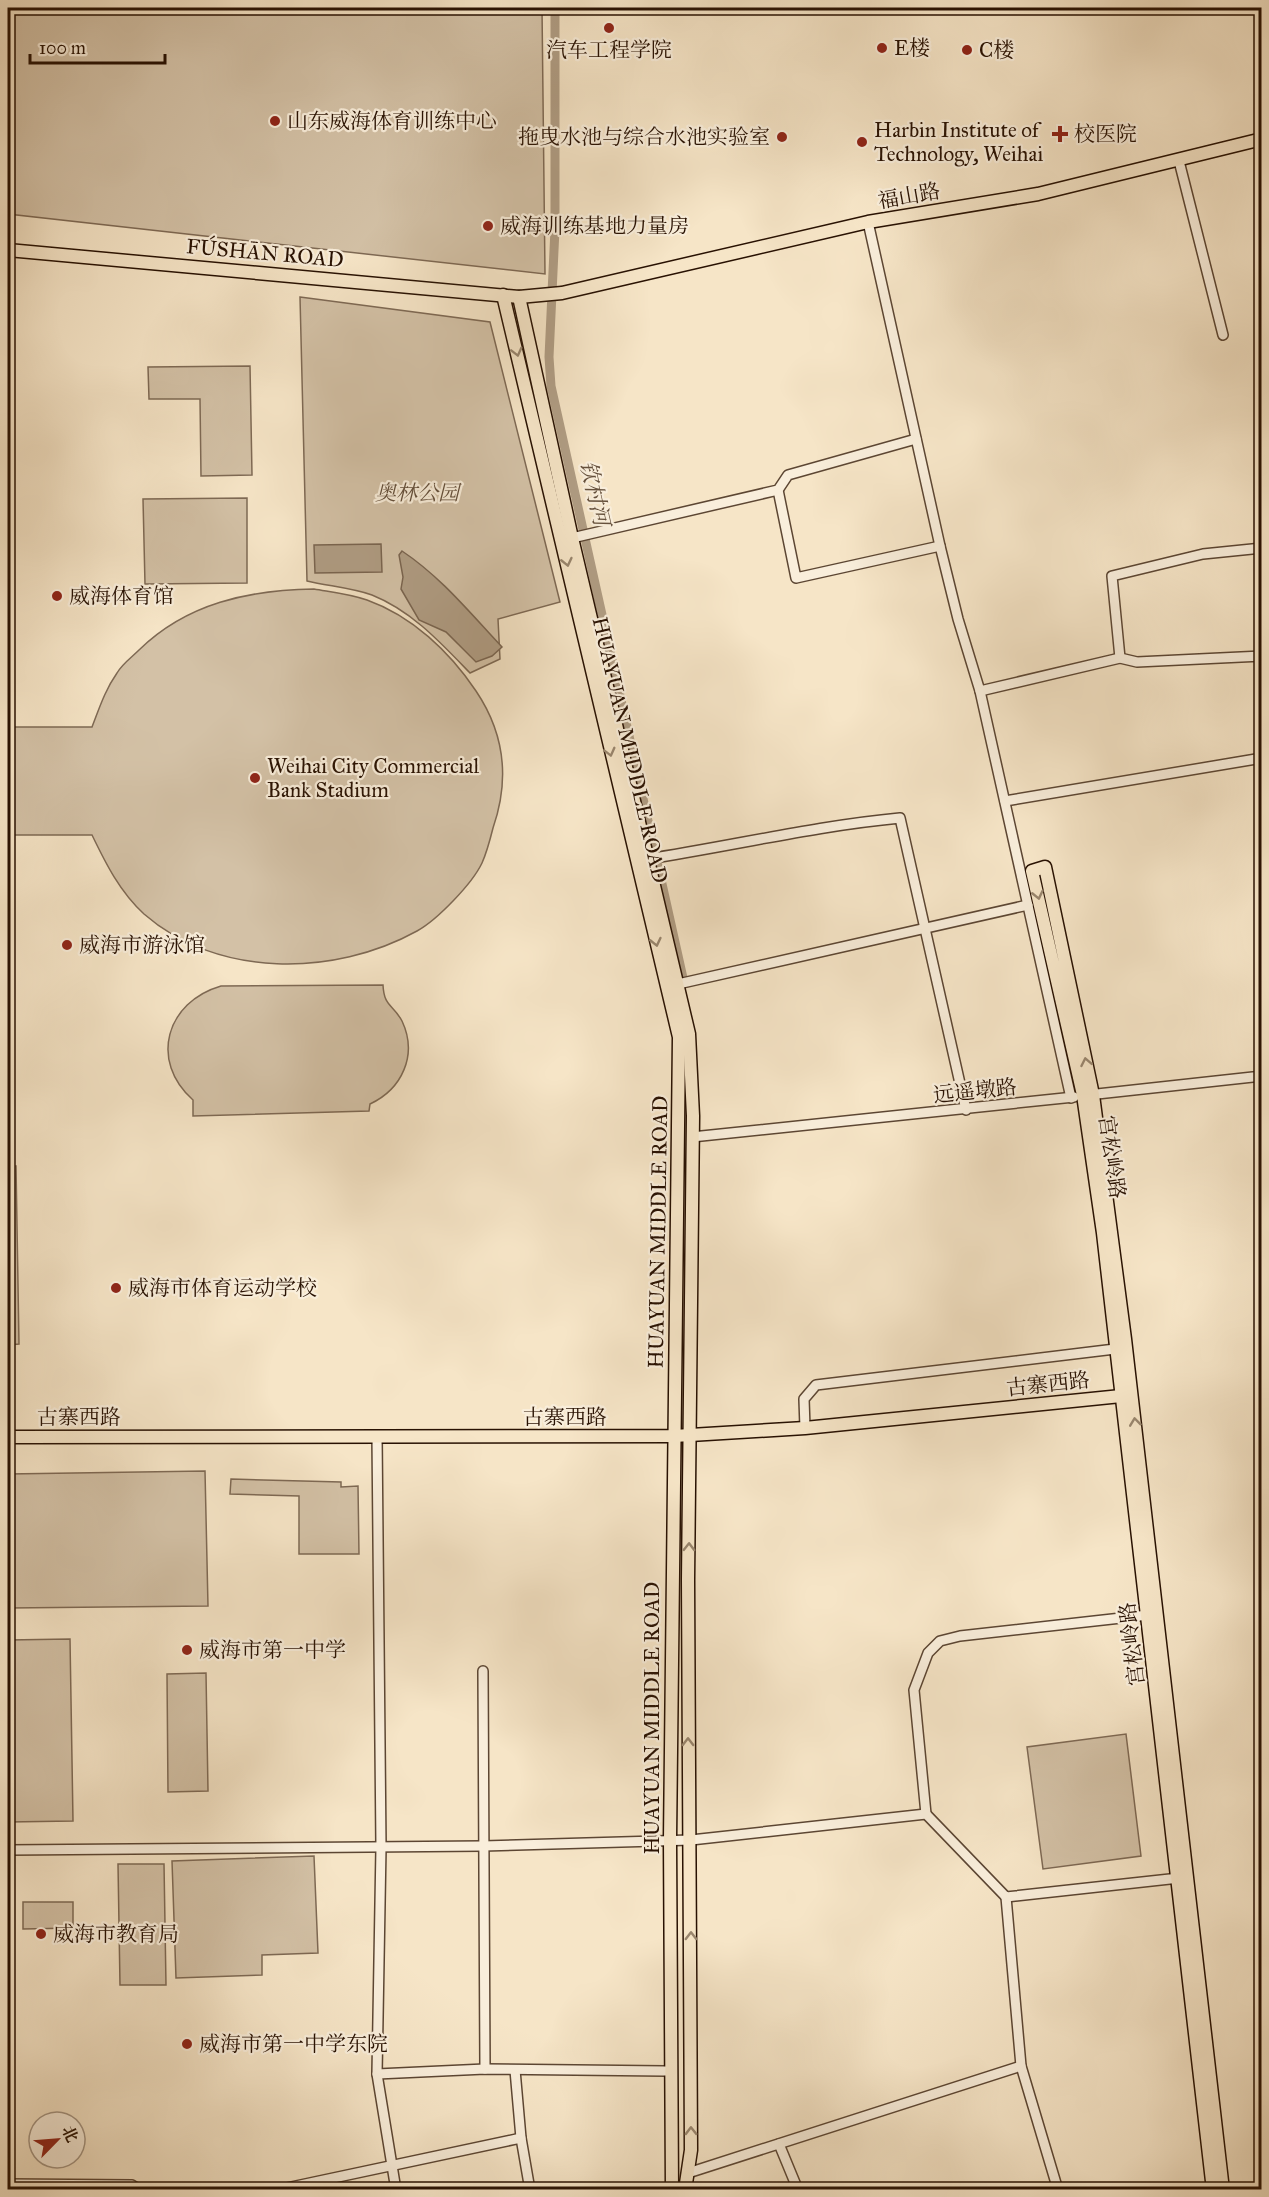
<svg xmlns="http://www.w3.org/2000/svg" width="1269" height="2197" viewBox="0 0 1269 2197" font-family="'IM FELL Great Primer','Noto Serif SC',serif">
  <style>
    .green { fill: #d3c1a6; stroke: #7e6954; stroke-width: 1.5 }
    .water { fill: #b09d84; stroke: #7a6550; stroke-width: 1.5 }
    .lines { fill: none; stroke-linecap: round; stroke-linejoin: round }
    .canal { stroke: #b09d84; stroke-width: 9 }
    .minor-casing { stroke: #5c4633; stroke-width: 12 }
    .major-casing { stroke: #281102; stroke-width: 15 }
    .minor { stroke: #f9eedb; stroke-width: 9 }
    .major { stroke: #f6e5c7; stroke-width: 12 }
    .oneway { stroke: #99866e }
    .poi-dot { fill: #8f2418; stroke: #f9eedb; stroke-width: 2 }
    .labels { text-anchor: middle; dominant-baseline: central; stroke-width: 4.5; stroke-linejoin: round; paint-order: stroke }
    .poi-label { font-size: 21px; fill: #281102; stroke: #f9eedb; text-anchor: start }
    .street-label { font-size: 21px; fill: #281102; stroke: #f9eedb }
    .park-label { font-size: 21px; font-style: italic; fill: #644f3b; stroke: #f9eedb }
    .water-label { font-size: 22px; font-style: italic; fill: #65503c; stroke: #f9eedb }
  </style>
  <rect width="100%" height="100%" fill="#f6e5c7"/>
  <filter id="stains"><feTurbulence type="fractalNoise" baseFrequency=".00333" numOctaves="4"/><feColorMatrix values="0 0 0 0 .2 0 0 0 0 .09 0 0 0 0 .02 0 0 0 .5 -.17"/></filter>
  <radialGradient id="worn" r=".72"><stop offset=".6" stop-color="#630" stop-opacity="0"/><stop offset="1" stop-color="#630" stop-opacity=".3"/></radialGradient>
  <g class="green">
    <polygon points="15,8 542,8 545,274 8,214 8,29"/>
    <path d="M300,297L490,322L560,602L498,619L500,659L470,673C441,643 412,611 372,595C352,588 328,586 307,581Z"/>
    <polygon points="250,366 252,475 201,476 200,399 149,399 148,367"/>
    <polygon points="247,498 247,583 145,584 143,499"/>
    <path d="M314,589C331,592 350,594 367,600C412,616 450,652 476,691C505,734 510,779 493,828C490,840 487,852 482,863C472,884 437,920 417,931C334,977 217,978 144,914C120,892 106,864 92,835H8V727H92C99,709 105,690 117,673C122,664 132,657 139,650C187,603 249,590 314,589Z"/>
    <path d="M383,985C384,1007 393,1004 402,1021C418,1055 402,1089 370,1104L369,1111L193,1116V1100C149,1061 166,1002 221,986Z"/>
    <polygon points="8,1166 16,1166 19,1344 8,1345"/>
    <polygon points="205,1471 208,1606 8,1608 8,1474"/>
    <polygon points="231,1479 341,1482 341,1487 358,1486 359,1554 299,1554 299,1496 230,1494"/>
    <polygon points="70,1639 73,1821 8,1822 8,1640"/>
    <polygon points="206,1673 208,1791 168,1792 167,1674"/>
    <polygon points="1126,1734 1141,1856 1043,1869 1027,1747"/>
    <polygon points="314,1856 318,1953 262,1955 262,1975 176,1978 172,1861"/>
    <polygon points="118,1864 164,1864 166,1985 120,1985"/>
    <polygon points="23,1902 73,1902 73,1928 23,1929"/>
  </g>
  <g class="water">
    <polygon points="381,544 382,572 315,573 314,545"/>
    <path d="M402,551C441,577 470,613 502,647L492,656L476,662L446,632L419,620L401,589L403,577L399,555Z"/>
  </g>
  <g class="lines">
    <polyline class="canal" points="555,8 555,229 549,357 551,386 683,978"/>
    <defs>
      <g id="minor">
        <polyline points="1179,161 1223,335"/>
        <polyline points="868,222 940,546 958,619 980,691 1071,1098"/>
        <polyline points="778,490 796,578 940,546"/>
        <polyline points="572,538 778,490 788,475 916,439"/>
        <polyline points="1120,658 1112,576 1203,554 1262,548"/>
        <polyline points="980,691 1120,658 1137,662 1262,656"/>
        <polyline points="1005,801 1262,758"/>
        <path d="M647,859C732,846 815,826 900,818L966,1110"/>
        <polyline points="678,984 1028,905"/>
        <polyline points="1088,1095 1262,1076"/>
        <polyline points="692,1137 1074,1097"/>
        <polyline points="805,1428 804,1399 816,1385 1115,1349"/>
        <polyline points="377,1436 381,1847 377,2074 396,2190"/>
        <polyline points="483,1671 485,2069"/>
        <polyline points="926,1814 914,1690 928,1653 940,1641 960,1636 1148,1615"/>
        <polyline points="8,1850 483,1846 691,1840 926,1814 1006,1897 1179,1878"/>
        <polyline points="1006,1897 1021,2066"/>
        <polyline points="515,2070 521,2138 530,2190"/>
        <polyline points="377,2074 485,2069 665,2071"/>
        <polyline points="779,2144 798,2190"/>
        <polyline points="688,2173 1021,2066 1058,2190"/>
        <polyline points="8,2184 132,2185 140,2190"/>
        <polyline points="277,2190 521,2138"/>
      </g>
      <g id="major">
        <polyline points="8,250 519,297 562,293 868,222 1038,194 1262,139"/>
        <polyline points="503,295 679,1037 670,1840 672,2190"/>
        <polyline points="519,297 572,538 689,1034 693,1116 688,1580 691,2150 685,2190"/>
        <polyline points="8,1437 674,1436 805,1428 1121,1396"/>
        <polyline points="1213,2190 1103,1233 1083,1095 1032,871 1045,867 1093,1095 1125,1339 1223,2190"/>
      </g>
    </defs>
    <use href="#minor" class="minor-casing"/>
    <use href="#major" class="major-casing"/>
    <use href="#minor" class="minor"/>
    <use href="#major" class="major"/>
  </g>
  <defs><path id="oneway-chevron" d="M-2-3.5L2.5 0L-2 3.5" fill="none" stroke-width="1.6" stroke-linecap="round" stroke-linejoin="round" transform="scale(1.5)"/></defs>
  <g class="oneway">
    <use href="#oneway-chevron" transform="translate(517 352) rotate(76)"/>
    <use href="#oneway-chevron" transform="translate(567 562) rotate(77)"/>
    <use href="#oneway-chevron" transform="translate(610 752) rotate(76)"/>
    <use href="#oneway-chevron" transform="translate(1038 895) rotate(77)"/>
    <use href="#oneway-chevron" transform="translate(656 942) rotate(77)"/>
    <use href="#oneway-chevron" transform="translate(1086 1062) rotate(-101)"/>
    <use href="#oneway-chevron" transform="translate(1135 1422) rotate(-97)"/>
    <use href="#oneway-chevron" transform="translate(689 1547) rotate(-89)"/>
    <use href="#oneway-chevron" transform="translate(688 1742) rotate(-90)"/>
    <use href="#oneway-chevron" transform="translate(691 1936) rotate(-90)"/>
    <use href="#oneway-chevron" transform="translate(691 2131) rotate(-91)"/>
  </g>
  <g class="poi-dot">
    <circle cx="609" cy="28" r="6"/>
    <circle cx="882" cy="48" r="6"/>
    <circle cx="967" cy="50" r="6"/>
    <circle cx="275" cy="121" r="6"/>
    <path d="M1057 125h6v6h6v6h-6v6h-6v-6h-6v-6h6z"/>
    <circle cx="782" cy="137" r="6"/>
    <circle cx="862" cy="142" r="6"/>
    <circle cx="488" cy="226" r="6"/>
    <circle cx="57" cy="596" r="6"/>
    <circle cx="255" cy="778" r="6"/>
    <circle cx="67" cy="945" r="6"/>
    <circle cx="116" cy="1288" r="6"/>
    <circle cx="187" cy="1650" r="6"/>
    <circle cx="41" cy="1934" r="6"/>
    <circle cx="187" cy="2044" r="6"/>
  </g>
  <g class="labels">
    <g class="poi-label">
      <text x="894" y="48">E楼</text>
      <text x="609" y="50" text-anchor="middle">汽车工程学院</text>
      <text x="979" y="50">C楼</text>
      <text x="287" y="121">山东威海体育训练中心</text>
      <text x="874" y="130">Harbin Institute of<tspan x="874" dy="24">Technology, Weihai</tspan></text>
      <text x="1074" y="134">校医院</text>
      <text x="770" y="137" text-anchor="end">拖曳水池与综合水池实验室</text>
      <text x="500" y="226">威海训练基地力量房</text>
      <text x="69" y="596">威海体育馆</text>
      <text x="267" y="766">Weihai City Commercial<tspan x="267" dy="24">Bank Stadium</tspan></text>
      <text x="79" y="945">威海市游泳馆</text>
      <text x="128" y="1288">威海市体育运动学校</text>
      <text x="199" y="1650">威海市第一中学</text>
      <text x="53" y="1934">威海市教育局</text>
      <text x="199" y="2044">威海市第一中学东院</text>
    </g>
    <g class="street-label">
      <text transform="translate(909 196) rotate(-10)">福山路</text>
      <text transform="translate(265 253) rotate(5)">FÚSHĀN ROAD</text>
      <text transform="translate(630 750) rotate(77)">HUAYUAN MIDDLE ROAD</text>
      <text transform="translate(975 1091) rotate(-6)">远遥墩路</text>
      <text transform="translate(1112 1157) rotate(82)">宫松岭路</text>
      <text transform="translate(658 1232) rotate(-89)">HUAYUAN MIDDLE ROAD</text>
      <text transform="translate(1048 1384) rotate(-6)">古寨西路</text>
      <text x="79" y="1417">古寨西路</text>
      <text x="565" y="1417">古寨西路</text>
      <text transform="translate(1132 1644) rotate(-97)">宫松岭路</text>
      <text transform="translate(652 1718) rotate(-90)">HUAYUAN MIDDLE ROAD</text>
    </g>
    <g class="park-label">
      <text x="417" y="493">奥林公园</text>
    </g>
    <g class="water-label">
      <text transform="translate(595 493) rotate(77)">钦村河</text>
    </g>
  </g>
  <rect width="1269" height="2197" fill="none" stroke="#f6e5c7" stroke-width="30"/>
  <rect x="9" y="9" width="1251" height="2179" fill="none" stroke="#281102" stroke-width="3"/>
  <rect x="15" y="15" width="1239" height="2167" fill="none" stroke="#281102" stroke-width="1.5"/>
  <g transform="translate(57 2140) rotate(65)"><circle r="28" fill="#f9eedb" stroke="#a59684" stroke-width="1.5"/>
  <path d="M0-4.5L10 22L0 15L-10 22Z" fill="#8f2418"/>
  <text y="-9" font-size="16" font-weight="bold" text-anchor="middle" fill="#281102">北</text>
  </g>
  <path d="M30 54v9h135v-9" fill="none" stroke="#281102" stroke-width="3"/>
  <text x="39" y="54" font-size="18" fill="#281102" stroke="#f9eedb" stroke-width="4.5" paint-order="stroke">100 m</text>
  <rect width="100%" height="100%" filter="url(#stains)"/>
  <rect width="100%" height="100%" fill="url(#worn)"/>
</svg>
